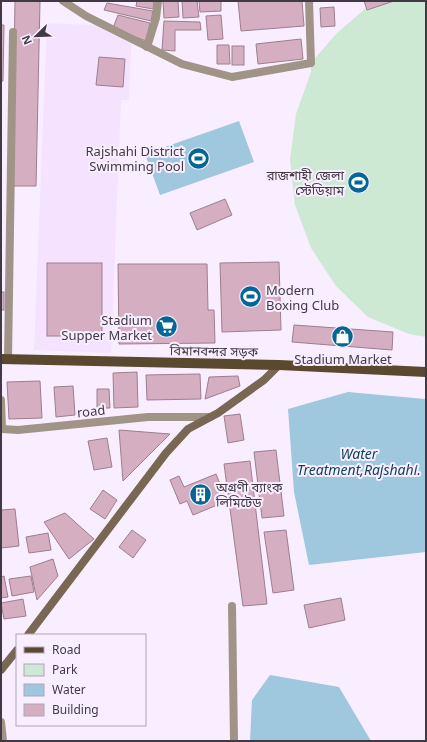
<svg xmlns="http://www.w3.org/2000/svg" width="427" height="742" viewBox="0 0 427 742" font-family="'Noto Sans','Noto Sans Bengali',sans-serif">
  <style>
    .built { fill: #f5e2fe }
    .green { fill: #cde8d3 }
    .water { fill: #9fc7de }
    .building { fill: #d5aec2; stroke: #9d7e8e }
    .lines { fill: none; stroke-linecap: round; stroke-linejoin: round }
    .minor { stroke: #9f9486; stroke-width: 8 }
    .secondary { stroke: #776753; stroke-width: 8 }
    .primary { stroke: #5a482f; stroke-width: 10 }
    .labels { text-anchor: middle; dominant-baseline: central; stroke-width: 4; stroke-linejoin: round; paint-order: stroke }
    .poi-label { font-size: 13px; fill: #413a45; stroke: #f9eeff; text-anchor: end }
    .street-label { font-size: 13px; fill: #413a45; stroke: #f9eeff }
    .water-label { font-size: 14px; font-style: italic; fill: #0f435b; stroke: #f9eeff }
  </style>
  <rect width="100%" height="100%" fill="#f9eeff"/>
  <polygon class="built" points="47,23 132,27 129,100 121,100 111,353 34,350"/>
  <polygon class="green" points="374,1 426,1 426,337 409,334 368,317 336,286 311,248 295,205 290,160 296,114 311,72 311,63 336,34"/>
  <g class="water">
    <polygon points="239,121 254,162 160,195 145,154"/>
    <polygon points="348,392 425,399 426,552 309,565 294,492 288,409"/>
    <polygon points="270,675 339,687 371,741 250,741 252,700"/>
  </g>
  <g class="building">
    <polygon points="15,1 40,1 36,186 12,186"/>
    <polygon points="137,1 154,1 153,9 136,6"/>
    <polygon points="163,1 178,1 179,17 164,18"/>
    <polygon points="182,1 197,1 199,17 183,18"/>
    <polygon points="199,1 221,1 221,11 200,12"/>
    <polygon points="238,1 302,1 304,26 241,31"/>
    <polygon points="364,1 394,1 367,10"/>
    <polygon points="107,3 153,11 151,21 104,10"/>
    <polygon points="334,7 335,26 321,27 320,8"/>
    <polygon points="118,15 150,23 146,41 113,28"/>
    <polygon points="221,15 223,39 208,40 206,16"/>
    <polygon points="164,21 200,22 201,30 175,30 175,51 162,50"/>
    <polygon points="1,25 4,25 3,81 1,81"/>
    <polygon points="301,39 303,59 258,64 256,44"/>
    <polygon points="217,45 229,45 230,64 217,64"/>
    <rect x="232" y="46" width="12" height="19"/>
    <polygon points="99,57 125,59 123,87 96,85"/>
    <polygon points="225,199 232,215 197,230 190,213"/>
    <polygon points="279,262 281,330 222,332 220,263"/>
    <rect x="47" y="263" width="55" height="73"/>
    <polygon points="118,264 207,264 208,310 214,310 215,343 119,344"/>
    <rect x="1" y="292" width="3" height="18"/>
    <polygon points="294,325 393,332 392,350 292,342"/>
    <polygon points="137,372 138,407 114,408 113,373"/>
    <polygon points="200,374 201,399 147,400 146,375"/>
    <polygon points="238,376 240,386 205,399 209,377"/>
    <polygon points="40,381 42,418 9,419 7,382"/>
    <polygon points="73,386 75,415 56,417 54,387"/>
    <polygon points="97,389 109,389 110,408 97,408"/>
    <polygon points="240,414 244,440 228,443 224,416"/>
    <polygon points="119,430 170,434 123,481"/>
    <polygon points="107,438 112,467 94,470 88,441"/>
    <polygon points="276,450 284,516 262,518 254,452"/>
    <polygon points="250,461 267,604 243,606 224,464"/>
    <polygon points="216,474 227,501 193,515 187,501 180,504 170,480 179,476 184,487"/>
    <polygon points="103,490 117,500 105,519 90,509"/>
    <polygon points="15,509 19,546 1,548 1,510"/>
    <polygon points="65,513 94,539 69,559 44,522"/>
    <polygon points="132,530 146,540 133,558 119,547"/>
    <polygon points="286,530 294,590 273,593 264,532"/>
    <polygon points="48,533 51,550 29,553 26,537"/>
    <polygon points="53,559 58,576 37,600 30,567"/>
    <polygon points="4,576 8,597 1,598 1,577"/>
    <polygon points="31,576 34,592 12,596 9,579"/>
    <polygon points="341,598 345,620 309,628 304,605"/>
    <polygon points="23,599 26,616 4,619 1,603"/>
  </g>
  <g class="lines">
    <g class="minor">
      <polyline points="63,1 86,16 182,64 232,77 311,63 309,1"/>
      <polyline points="147,47 156,18 158,1"/>
      <polyline points="8,359 13,32"/>
      <polyline points="1,400 2,429 18,430 148,417 210,417"/>
      <polyline points="232,606 234,741"/>
      <polyline points="1,722 3,741"/>
    </g>
    <g class="secondary">
      <polyline points="28,635 166,453 188,429 218,413 264,380 279,365"/>
      <polyline points="1,670 17,650"/>
    </g>
    <polyline class="primary" points="1,359 279,365 426,372"/>
  </g>
  <defs>
    <symbol id="stadium-disc" viewBox="-11 -11 22 22"><circle r="9.5" fill="#036796" stroke="#f9eeff"/><path d="M0-5a6.5 5 0 1 0 0 10a6.5 5 0 1 0 0-10ZM-3.5-1.8h7v3.6h-7Z" fill="#fff"/></symbol>
    <symbol id="supermarket-disc" viewBox="-11 -11 22 22"><circle r="9.5" fill="#036796" stroke="#f9eeff"/><path d="M-6-5.5h2.5l.6 2H6L4.5 2H-2.5L-4.4-4H-6ZM-1.5 3.2a1.3 1.3 0 1 0 .1 0ZM3 3.2a1.3 1.3 0 1 0 .1 0Z" fill="#fff"/></symbol>
    <symbol id="shop-disc" viewBox="-11 -11 22 22"><circle r="9.5" fill="#036796" stroke="#f9eeff"/><path d="M-5-2.5h2.3a2.7 3.5 0 0 1 5.4 0H5L5.5 6h-11ZM-1.5-2.5h3a1.5 2.3 0 0 0-3 0Z" fill="#fff"/></symbol>
    <symbol id="building-disc" viewBox="-11 -11 22 22"><circle r="9.5" fill="#036796" stroke="#f9eeff"/><path d="M-4-6H4V6H1V3H-1V6H-4ZM-2.5-4.3h1.7v1.8h-1.7ZM.8-4.3h1.7v1.8H.8ZM-2.5-1h1.7V.8h-1.7ZM.8-1h1.7V.8H.8Z" fill="#fff"/></symbol>
  </defs>
  <g fill-rule="evenodd">
    <use href="#stadium-disc" x="186" y="146" width="25" height="25"/>
    <use href="#stadium-disc" x="346" y="170" width="25" height="25"/>
    <use href="#stadium-disc" x="238" y="284" width="25" height="25"/>
    <use href="#supermarket-disc" x="154" y="314" width="25" height="25"/>
    <use href="#shop-disc" x="330" y="324" width="25" height="25"/>
    <use href="#building-disc" x="188" y="482" width="25" height="25"/>
  </g>
  <g class="labels">
    <g class="poi-label">
      <text x="184" y="151">Rajshahi District<tspan x="184" dy="15">Swimming Pool</tspan></text>
      <text x="344" y="175">রাজশাহী জেলা<tspan x="344" dy="15">স্টেডিয়াম</tspan></text>
      <text x="266" y="290" text-anchor="start">Modern<tspan x="266" dy="15">Boxing Club</tspan></text>
      <text x="152" y="320">Stadium<tspan x="152" dy="15">Supper Market</tspan></text>
      <text x="343" y="359" text-anchor="middle">Stadium Market</text>
      <text x="216" y="487" text-anchor="start">অগ্রণী ব্যাংক<tspan x="216" dy="15">লিমিটেড</tspan></text>
    </g>
    <g class="street-label">
      <text transform="translate(214 351) rotate(1)">বিমানবন্দর সড়ক</text>
      <text transform="translate(91 411) rotate(-6)">road</text>
    </g>
    <g class="water-label">
      <text x="359" y="453">Water<tspan x="359" dy="16">Treatment,Rajshahi.</tspan></text>
    </g>
  </g>
  <rect width="427" height="742" fill="none" stroke="#413a45" stroke-width="4"/>
  <rect x="16" y="634" width="130" height="92" fill="#f9eeff" stroke="#afa6b5"/>
  <rect x="24" y="647" width="20" height="6" fill="#5a482f" stroke="#afa6b5"/>
  <text x="52" y="654" font-size="12" fill="#413a45">Road</text>
  <rect x="24" y="664" width="20" height="12" fill="#cde8d3" stroke="#afa6b5"/>
  <text x="52" y="674" font-size="12" fill="#413a45">Park</text>
  <rect x="24" y="684" width="20" height="12" fill="#9fc7de" stroke="#afa6b5"/>
  <text x="52" y="694" font-size="12" fill="#413a45">Water</text>
  <rect x="24" y="704" width="20" height="12" fill="#d5aec2" stroke="#afa6b5"/>
  <text x="52" y="714" font-size="12" fill="#413a45">Building</text>
  <g transform="translate(36 36) rotate(247)" stroke="#f9eeff" stroke-width="3" paint-order="stroke">
  <path d="M0-3L7 15L0 10L-7 15Z" fill="#413a45"/>
  <text y="-6" font-size="11" font-weight="bold" text-anchor="middle" fill="#413a45">N</text>
  </g>
</svg>
